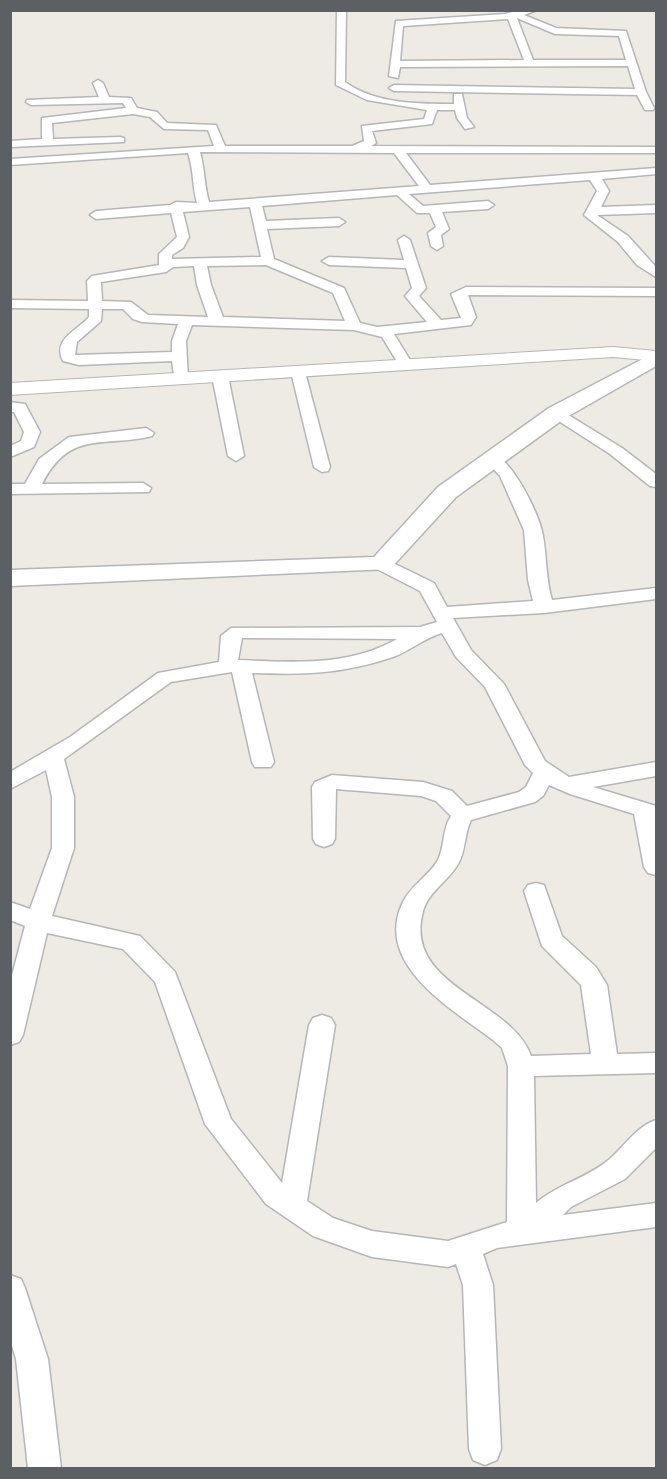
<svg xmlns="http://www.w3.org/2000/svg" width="667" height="1479" viewBox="0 0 667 1479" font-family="'Noto Sans',sans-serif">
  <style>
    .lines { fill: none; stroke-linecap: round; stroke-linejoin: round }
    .minor-casing { stroke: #b4b6b9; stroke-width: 3 }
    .tertiary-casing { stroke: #b4b6b9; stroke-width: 2 }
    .secondary-casing { stroke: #b3b6ba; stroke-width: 3 }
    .minor { fill: #fff; fill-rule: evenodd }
    .tertiary { fill: #fff; fill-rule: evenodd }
    .secondary { fill: #fff; fill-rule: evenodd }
  </style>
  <rect width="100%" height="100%" fill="#edebe4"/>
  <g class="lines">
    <defs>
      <g id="minor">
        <path d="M337,10H346L345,82C375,104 419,104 454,104V94H462L467,118L474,127L465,129L457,118L455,110H437L432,124L372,131L376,143L371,146L656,147V153H406L430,185L656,168V174L602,179L609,191L601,207L656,205V213L597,215L628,236L656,267V277L637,265L618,242L584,215L597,191L590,180L409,194L423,206L488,201L494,205L488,209L442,212L449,229L441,235L443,246L437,250L431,246L428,233L436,227L430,213H417L397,195L262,206L266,221L339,218L345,222L339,226L267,229L274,259L344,288L360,323L377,327L427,322L405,296L412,288L406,268L329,265L322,261L329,257L404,260L398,240L404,236L410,240L426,288L419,296L441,320L461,318L451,294L466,287L656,288V296L468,295L476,317L471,325L394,334L413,365L406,369L401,368L382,337L354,330L192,325L186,341L188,379L185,382H175L172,361L79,365L63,361C52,339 77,331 89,317V309L10,308V300L88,301L87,281L92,276L159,265V254L177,237L171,213L96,219L90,215L96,211L170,205L176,202L197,203C192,185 194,171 188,153L10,165V159L214,146L208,130L164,129L150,117L133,114L52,123L53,139L120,137L124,138V142L10,147V141L42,139V118L126,108L123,103L31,105L26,102L27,100L99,97L93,83L98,80L103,83L109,97L131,98L137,108L157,112L167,123L216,125L225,146H352L364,141L362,126L424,119L427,110L367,100L336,85ZM200,152L394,153L419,186L209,202C204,185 205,170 200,152ZM250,207L261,257L172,259V255L183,248L189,237L183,212ZM266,265L333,293L345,321L223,317L211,285L207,266ZM194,266L197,285L208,317L148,315L131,302L102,301L101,282L166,272L173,267ZM102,309H123L133,319L142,322L178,324L172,341V352L75,355L77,342L101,321Z"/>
        <path d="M520,10H537L524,15L556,28L626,31L646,92L654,108L653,110H645L637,95L394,91L389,88L394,85L635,89L628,66L400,67L398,78L389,76L396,21L505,14ZM517,18L555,34L619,36L626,60H533ZM508,19L524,60L400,61L403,26Z"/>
        <polygon points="298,368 305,372 330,467 328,471 322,472 314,467 291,372"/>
        <polygon points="220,371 228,376 244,456 236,461 228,456 212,376"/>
        <polygon points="10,402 25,404 40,432 34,447 10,457 10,446 21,441 24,432 14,412 10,412"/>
        <polygon points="557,408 622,448 656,474 656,487 650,486 610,454 551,416 549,413 551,410"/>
        <path d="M146,428L154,433L152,436C103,448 70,429 42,484L143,483L151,488L149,492L10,494V484H25L39,459L69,437Z"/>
        <path d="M492,454C512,459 537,511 542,531C547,553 545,577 552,600L656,588V599L544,613L453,618L471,650L504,684L545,761L569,777L656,762V776L593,787L656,806V875L648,873L644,867L634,814L570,794L549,785L543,796L535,802L471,820C464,834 466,851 458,864C449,880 430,891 424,908C399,986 511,999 531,1056L591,1054L581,985L542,946L524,891L528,885L536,883L544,885L562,936L596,967L607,985L617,1054L656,1053V1073L534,1076L536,1203C557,1185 584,1179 606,1162C623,1149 635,1127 656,1120V1148L625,1179L571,1207L563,1215L656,1203V1227L497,1248L483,1254L493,1285L501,1449L497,1460L485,1465L473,1460L469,1449L463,1285L456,1264L448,1267L372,1257L313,1236L266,1204L205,1124L155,982L123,949L47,933L23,1035L19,1042L10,1045V983L25,926L10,920V902L30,909L52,848V797L46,770L10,789V772L70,737L158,673L219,662L221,636L231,628L420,627L437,622L420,591L375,568L372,564L375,560H387L434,583L447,607L533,601L528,580L524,530L500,476L484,459ZM442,633L456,657L485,687L525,765L533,773L526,787L519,792L467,806L452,791L423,782L332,775L315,782L312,787L313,839L316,844L324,847L332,844L335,839L336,789L421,796L436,801L451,816C442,829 445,846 438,860C429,876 411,885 403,902C372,965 455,1011 493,1040L502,1048L508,1066L507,1222L448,1241L372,1231L333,1218L307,1201L335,1025L331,1018L322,1015L313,1018L309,1025L282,1183L231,1119L175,972L140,936L52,916L74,848V797L64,759L171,682L232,672L252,762L255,767H271L274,762L252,673C304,675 342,674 393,657C410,651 424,638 442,633ZM242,638L397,639C348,667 293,662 238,660Z"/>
        <polygon points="10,1275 21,1279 25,1288 48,1359 61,1468 28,1468 16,1359 10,1339"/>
      </g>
      <polygon id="tertiary" points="613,347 656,351 656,361 613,357 10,395 10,383"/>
      <polygon id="secondary" points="656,352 656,366 565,418 456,497 390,569 10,586 10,570 374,557 438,487 549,408"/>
    </defs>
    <use href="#minor" class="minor-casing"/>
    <use href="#tertiary" class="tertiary-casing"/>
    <use href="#secondary" class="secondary-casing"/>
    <use href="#minor" class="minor"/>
    <use href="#tertiary" class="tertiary"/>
    <use href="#secondary" class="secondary"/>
  </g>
  <rect width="667" height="1479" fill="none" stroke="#5c5f63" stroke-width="24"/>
</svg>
